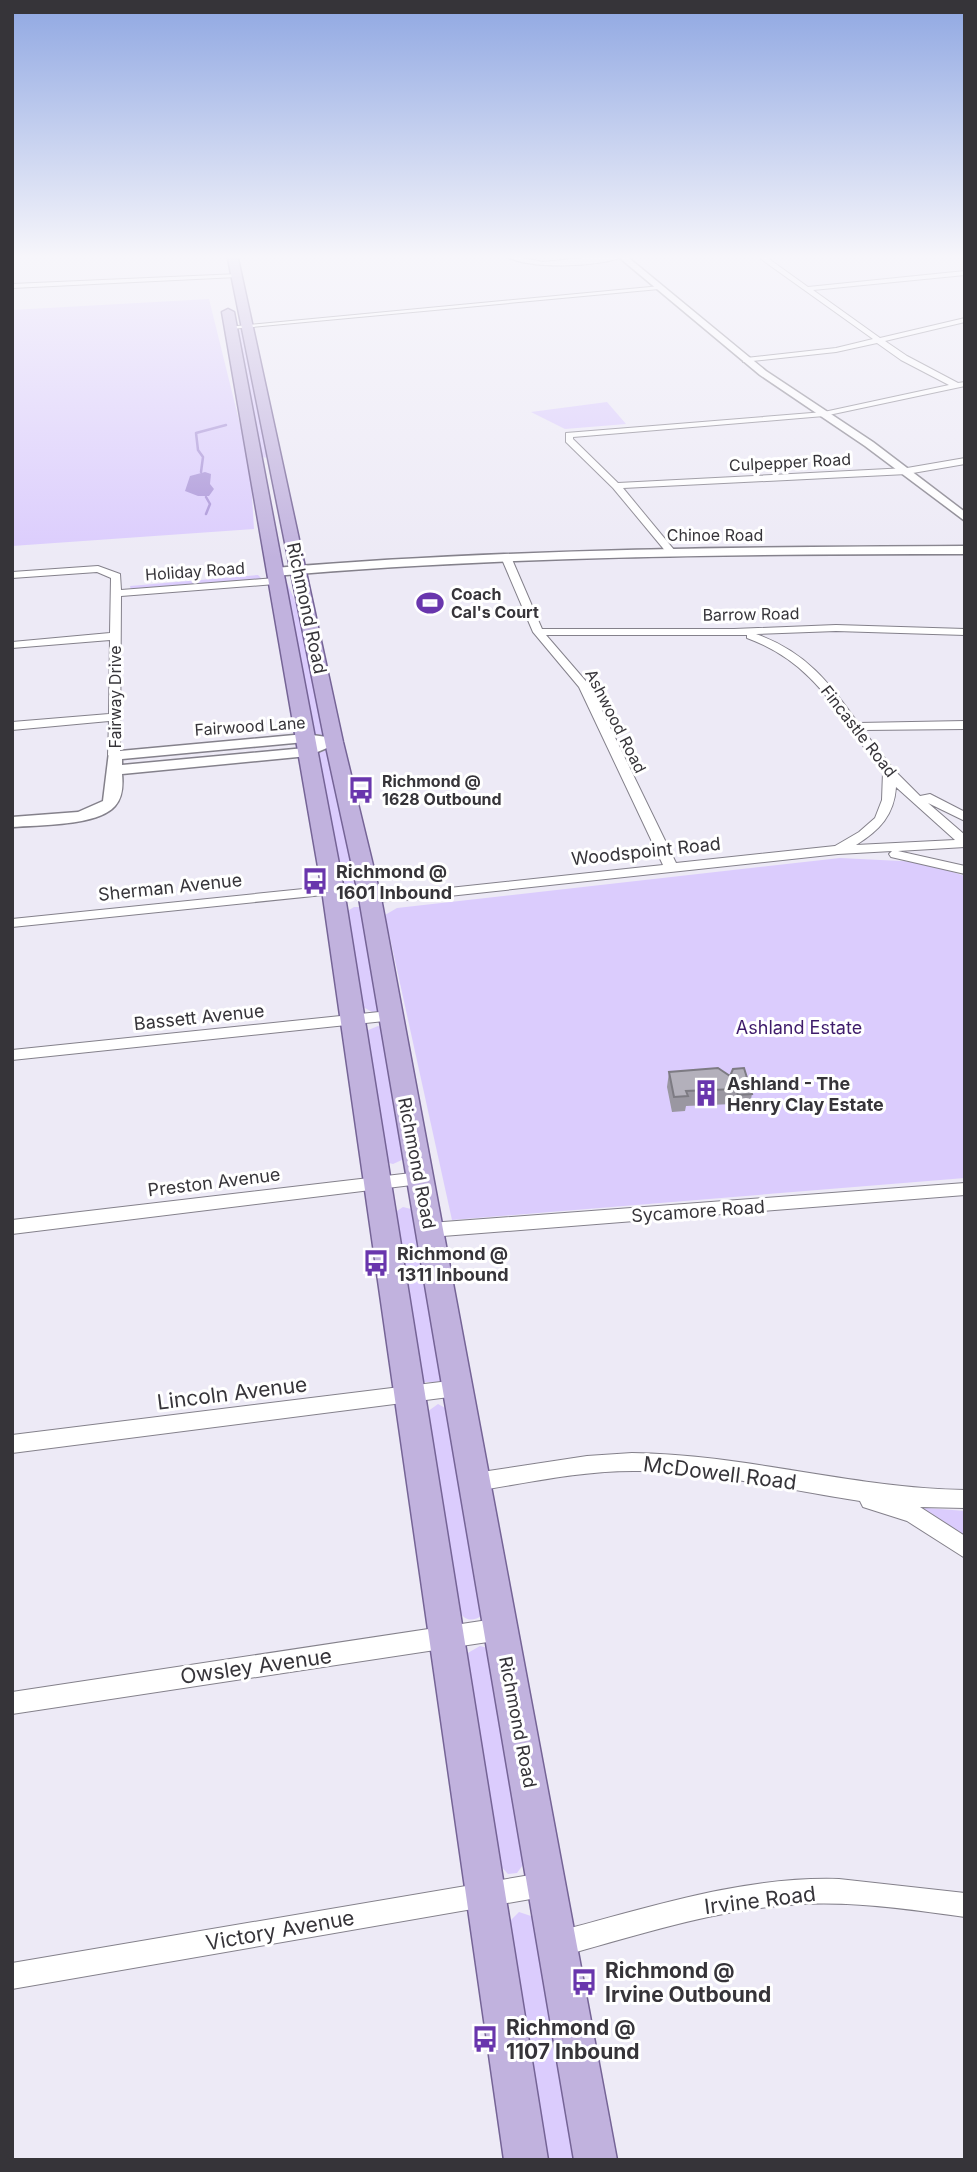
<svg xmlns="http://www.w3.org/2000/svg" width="977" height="2172" viewBox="0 0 977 2172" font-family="Inter,sans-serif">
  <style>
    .green { fill: #dbccfd }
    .water { fill: #aa94d8 }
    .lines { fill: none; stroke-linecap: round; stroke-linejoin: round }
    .stream { stroke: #aa94d8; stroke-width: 2.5 }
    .minor-casing { stroke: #84818b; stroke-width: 2 }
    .tertiary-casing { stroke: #84818b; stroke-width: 3 }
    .primary-casing { stroke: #756496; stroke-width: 3 }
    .minor { fill: #fff; fill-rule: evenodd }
    .tertiary { fill: #fff; fill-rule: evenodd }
    .primary { fill: #c1b2de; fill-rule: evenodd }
    .wall { fill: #9a97a1 }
    .building { fill: #b3b0bb; stroke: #7d7b83; stroke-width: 2 }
    .labels { text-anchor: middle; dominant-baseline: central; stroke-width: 6; stroke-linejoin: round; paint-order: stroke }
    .far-street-label { font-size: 16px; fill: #363439; stroke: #fff }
    .far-poi-label { font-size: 16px; font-weight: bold; fill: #363439; stroke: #fff; text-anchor: start }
    .street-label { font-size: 18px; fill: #363439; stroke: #fff }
    .poi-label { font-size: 18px; font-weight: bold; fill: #363439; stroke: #fff; text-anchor: start }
    .park-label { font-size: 18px; fill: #3e1b6b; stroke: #fff }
    .near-street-label { font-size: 21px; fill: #363439; stroke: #fff }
    .near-poi-label { font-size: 21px; font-weight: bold; fill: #363439; stroke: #fff; text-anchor: start }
  </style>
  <rect width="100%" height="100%" fill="#edeaf6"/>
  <g class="green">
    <polygon points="209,299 250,465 254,529 12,546 12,310"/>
    <polygon points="238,329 244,330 269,458 261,457"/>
    <polygon points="607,402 626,424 565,429 531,412"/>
    <polygon points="258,575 262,579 131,590 130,586"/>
    <polygon points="283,583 287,583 305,623 327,734 322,737 313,734"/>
    <polygon points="323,748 327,749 358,883 351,887 341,884 316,751"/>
    <polygon points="840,858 921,862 965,876 965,1178 452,1220 385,915 397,908"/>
    <polygon points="354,907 361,907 379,1012 374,1013 363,1007 346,912"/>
    <polygon points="378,1026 385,1029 404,1159 393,1164 385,1162 366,1031"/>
    <polygon points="403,1207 415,1210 445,1378 440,1382 424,1382 419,1374 396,1217 397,1211"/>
    <path d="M438,1404L449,1410L483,1615C470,1624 463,1619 456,1607L427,1412Z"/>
    <polygon points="915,1507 965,1511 965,1537"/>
    <polygon points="480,1646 488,1648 528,1858 517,1873 508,1874 496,1861 466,1654"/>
    <polygon points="519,1912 537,1918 581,2160 545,2160 509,1922"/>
  </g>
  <polygon class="water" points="205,472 211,474 210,484 214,489 209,496 198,496 185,491 190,476"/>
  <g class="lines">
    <g class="stream">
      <polyline points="201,472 203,457 198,450 196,433 226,425"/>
      <polyline points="206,497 210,504 206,514"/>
    </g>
    <defs>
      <g id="minor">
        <path d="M502,254L543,262L621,254L625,256C601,267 524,271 502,254Z"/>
        <polygon points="769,254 778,254 769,259 808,287 965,271 965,275 813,290 880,338 965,318 965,322 885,341 907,356 958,383 965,382 965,386 824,416 573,437 573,439 618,483 907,468 965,458 965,464 907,474 623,488 675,551 667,553 613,488 566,442 566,433 824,412 949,385 901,360 877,343 836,352 743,362 746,358 836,348 873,339 761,259"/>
        <polygon points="239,274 237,277 12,288 12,284"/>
        <polygon points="661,286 659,289 231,329 227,327"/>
        <path d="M503,555L511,557L542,629H734L836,625L965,629V635L836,631L756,634C806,652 829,682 858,723L965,721V729L863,730L894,770L920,796L930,794L965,812V821L928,803L965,835V847L898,851L965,866V874L891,857L889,854L892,851L838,854L421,899L370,902L333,894L12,927V919L333,886L370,894L421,891L663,865L579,687L533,632L501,557ZM546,635H747V638C818,664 838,717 883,772L882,800L875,818L859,832L835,846L676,863L590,686ZM896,787L955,840L856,845C880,830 894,815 896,787Z"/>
        <polygon points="98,566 120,574 121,590 275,578 280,581 275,584 121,596 120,755 114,759 108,755 109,721 12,730 12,722 109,714 110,640 12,648 12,642 110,633 111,578 97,572 12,578 12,572"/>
        <polygon points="389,1011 394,1012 396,1016 394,1020 12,1060 12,1050"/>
        <polygon points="420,1172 426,1174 428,1178 426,1182 420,1184 12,1234 12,1220"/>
        <polygon points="965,1183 965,1195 430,1237 424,1235 421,1230 424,1225 430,1223"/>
        <polygon points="457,1380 464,1382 467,1388 464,1394 457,1396 12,1453 12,1435"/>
        <path d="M632,1453C744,1454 852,1488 965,1490V1508L920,1507L965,1536V1558L907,1521L863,1507L860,1501C785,1490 710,1470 633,1471C580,1471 527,1483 475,1491L468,1488L465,1482L468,1476L475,1473L587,1456Z"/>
        <polygon points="501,1618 509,1621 512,1629 509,1637 501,1640 12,1714 12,1692"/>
        <polygon points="548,1872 557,1875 560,1884 557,1893 548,1896 12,1989 12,1963"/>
        <path d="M839,1879L965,1893V1917C907,1909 847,1900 789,1905C710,1911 634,1936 559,1957L550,1953L546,1944L550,1935L559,1931C651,1907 743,1876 839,1879Z"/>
      </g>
      <g id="tertiary">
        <polygon points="615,254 624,254 766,371 873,442 965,512 965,521 865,446 760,375"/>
        <path d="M965,546V554C734,554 504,556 274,576L268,572L274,568C504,549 734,547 965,546Z"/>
        <path d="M305,734L334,738L341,742L308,756L122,774C123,785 123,797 115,806C98,826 38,825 12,827V817L78,812L103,801L109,752ZM305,742L316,744L305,748L122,765V759Z"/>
      </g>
      <g id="primary">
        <polygon points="227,254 237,254 343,742 381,898 617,2160 574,2160 359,898 325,742"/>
        <polygon points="228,309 234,312 344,890 548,2160 504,2160 322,890 222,312"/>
      </g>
    </defs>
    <use href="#minor" class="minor-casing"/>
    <use href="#tertiary" class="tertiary-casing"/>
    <use href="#primary" class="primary-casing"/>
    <use href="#minor" class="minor"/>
    <use href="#tertiary" class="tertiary"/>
    <use href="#primary" class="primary"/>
  </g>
  <polygon class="wall" points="669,1072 730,1076 752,1094 749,1109 735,1110 733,1104 686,1106 685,1111 672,1112 667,1087"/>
  <polygon class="building" points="718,1068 730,1076 733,1069 744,1068 752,1094 738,1095 736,1089 686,1091 688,1096 674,1097 669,1072"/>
  <linearGradient id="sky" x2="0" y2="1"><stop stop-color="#8fa7e2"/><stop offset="0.46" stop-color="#f7f6fb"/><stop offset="1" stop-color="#f7f6fb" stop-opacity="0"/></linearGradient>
  <rect width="977" height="558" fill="url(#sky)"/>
  <defs>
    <symbol id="stadium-bare" viewBox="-9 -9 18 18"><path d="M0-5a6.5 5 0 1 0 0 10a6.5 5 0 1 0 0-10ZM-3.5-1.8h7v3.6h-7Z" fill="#6936ad" stroke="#fff" stroke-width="2.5" paint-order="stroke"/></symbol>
    <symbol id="bus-bare" viewBox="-9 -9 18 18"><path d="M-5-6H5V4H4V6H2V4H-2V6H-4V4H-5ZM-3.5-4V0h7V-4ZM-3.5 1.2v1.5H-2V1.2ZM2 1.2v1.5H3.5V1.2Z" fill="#6936ad" stroke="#fff" stroke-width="2.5" paint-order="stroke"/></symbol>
    <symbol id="building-bare" viewBox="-9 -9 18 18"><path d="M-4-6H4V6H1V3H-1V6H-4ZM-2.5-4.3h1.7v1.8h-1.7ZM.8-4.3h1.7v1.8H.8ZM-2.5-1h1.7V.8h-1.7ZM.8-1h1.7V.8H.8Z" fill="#6936ad" stroke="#fff" stroke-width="2.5" paint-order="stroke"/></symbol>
  </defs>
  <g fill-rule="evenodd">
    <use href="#stadium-bare" x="411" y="584" width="38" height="38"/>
    <use href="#bus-bare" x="342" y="771" width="38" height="38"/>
    <use href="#bus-bare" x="296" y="862" width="38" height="38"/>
    <use href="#building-bare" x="687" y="1074" width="38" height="38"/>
    <use href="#bus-bare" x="357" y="1244" width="38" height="38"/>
    <use href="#bus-bare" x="565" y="1963" width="38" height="38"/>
    <use href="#bus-bare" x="466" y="2020" width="38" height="38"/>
  </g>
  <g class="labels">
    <g class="far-street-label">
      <text transform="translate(790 462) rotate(-3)">Culpepper Road</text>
      <text x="715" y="535">Chinoe Road</text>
      <text transform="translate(195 571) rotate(-4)">Holiday Road</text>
      <text transform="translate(751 614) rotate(-1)">Barrow Road</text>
      <text transform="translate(115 697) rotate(-90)">Fairway Drive</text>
      <text transform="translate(616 721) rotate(63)">Ashwood Road</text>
      <text transform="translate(250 726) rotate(-4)">Fairwood Lane</text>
      <text transform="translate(859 731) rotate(52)">Fincastle Road</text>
    </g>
    <g class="far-poi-label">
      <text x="451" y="594">Coach<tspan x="451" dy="18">Cal's Court</tspan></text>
      <text x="382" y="781">Richmond @<tspan x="382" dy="18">1628 Outbound</tspan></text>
    </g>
    <g class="street-label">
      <text transform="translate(307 608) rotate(78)">Richmond Road</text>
      <text transform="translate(646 851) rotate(-6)">Woodspoint Road</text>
      <text transform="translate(170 887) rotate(-6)">Sherman Avenue</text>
      <text transform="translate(199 1017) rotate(-6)">Bassett Avenue</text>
      <text transform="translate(417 1163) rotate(79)">Richmond Road</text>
      <text transform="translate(214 1182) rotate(-7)">Preston Avenue</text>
      <text transform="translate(698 1211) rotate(-4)">Sycamore Road</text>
      <text transform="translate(518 1722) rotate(79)">Richmond Road</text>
    </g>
    <g class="poi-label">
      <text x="336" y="871">Richmond @<tspan x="336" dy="21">1601 Inbound</tspan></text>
      <text x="727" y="1083">Ashland - The<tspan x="727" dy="21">Henry Clay Estate</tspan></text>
      <text x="397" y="1253">Richmond @<tspan x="397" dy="21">1311 Inbound</tspan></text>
    </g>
    <g class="park-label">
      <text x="799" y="1027">Ashland Estate</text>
    </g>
    <g class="near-street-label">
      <text transform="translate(232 1393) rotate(-7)">Lincoln Avenue</text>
      <text transform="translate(720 1473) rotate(7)">McDowell Road</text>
      <text transform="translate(256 1666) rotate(-8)">Owsley Avenue</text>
      <text transform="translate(760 1900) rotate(-7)">Irvine Road</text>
      <text transform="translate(280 1930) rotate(-10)">Victory Avenue</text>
    </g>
    <g class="near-poi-label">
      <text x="605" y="1970">Richmond @<tspan x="605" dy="24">Irvine Outbound</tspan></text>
      <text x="506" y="2027">Richmond @<tspan x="506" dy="24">1107 Inbound</tspan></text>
    </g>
  </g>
  <rect width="977" height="2172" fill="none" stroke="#363439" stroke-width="28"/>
</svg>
